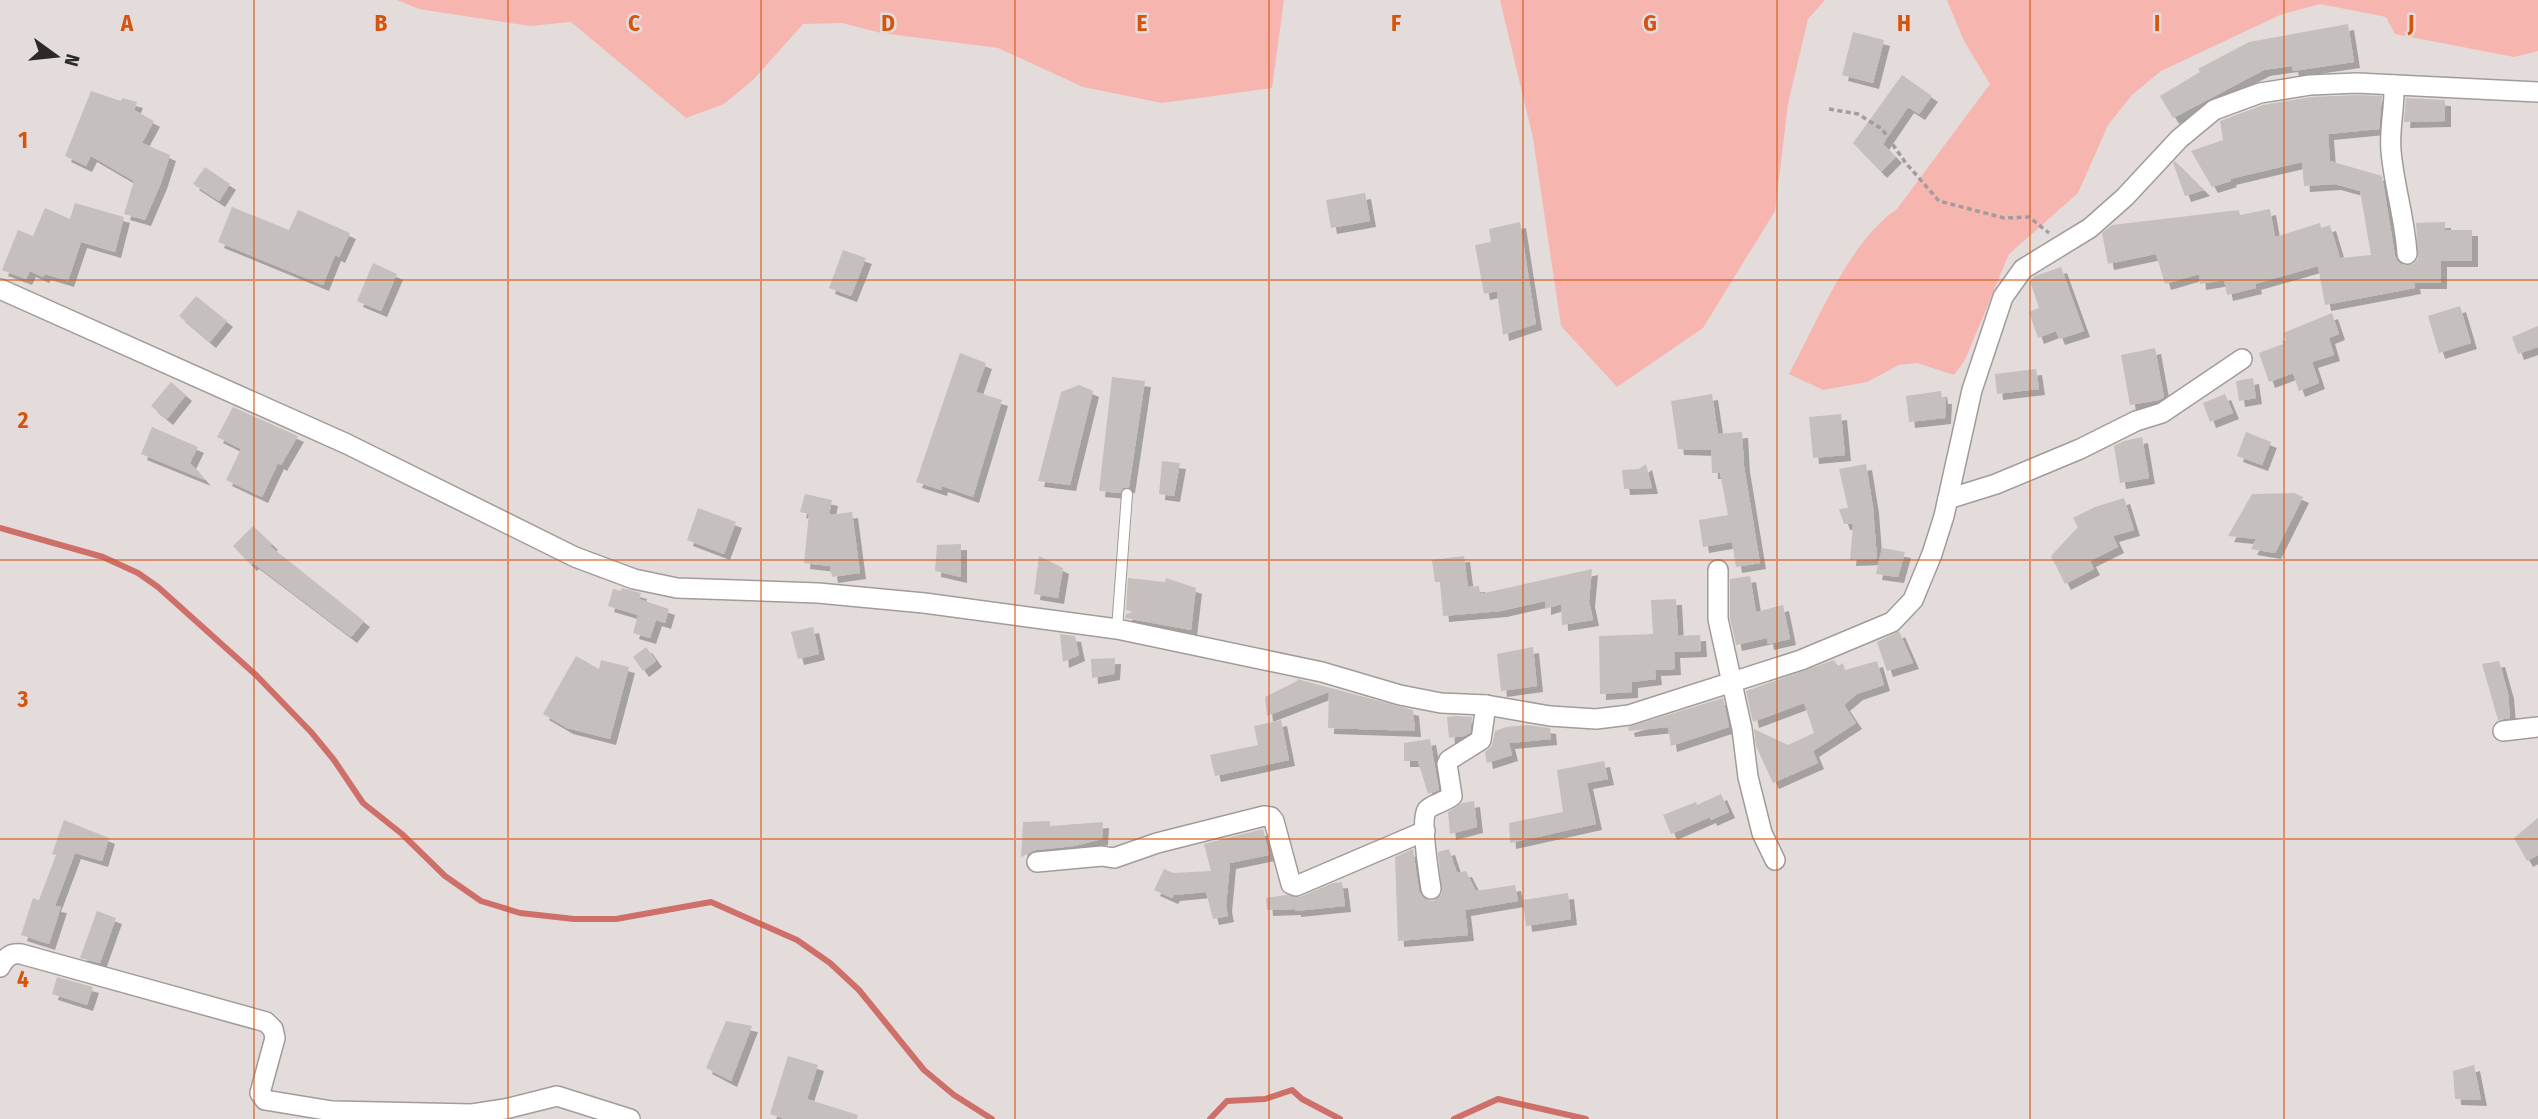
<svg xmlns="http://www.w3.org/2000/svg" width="2538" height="1119" viewBox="0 0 2538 1119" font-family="'Fira Sans Condensed',sans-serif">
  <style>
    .green { fill: #f7b5b0 }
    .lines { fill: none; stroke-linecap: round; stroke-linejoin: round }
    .stream { stroke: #cf6f6a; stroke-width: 6 }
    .building { fill: #c5bfbe; filter: url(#shadow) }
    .lane-casing { stroke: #a29b9b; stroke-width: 12 }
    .street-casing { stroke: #a29b9b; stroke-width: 22 }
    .path { stroke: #a29d9d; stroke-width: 3.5; stroke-dasharray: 5 3.5; stroke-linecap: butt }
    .lane { stroke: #fff; stroke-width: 10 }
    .street { stroke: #fff; stroke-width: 19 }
    .grid { fill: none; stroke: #d5540f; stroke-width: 2; stroke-opacity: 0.55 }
    .grid-label { font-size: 23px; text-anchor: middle; font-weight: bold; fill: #d5540f; stroke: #e3dcdb; stroke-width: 5; stroke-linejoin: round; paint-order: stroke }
  </style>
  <defs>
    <filter id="shadow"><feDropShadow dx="6" dy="6" stdDeviation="0" flood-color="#0004"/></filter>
  </defs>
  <rect width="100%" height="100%" fill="#e3dcdb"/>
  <g class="green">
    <polygon points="397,0 1284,0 1272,88 1162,103 1083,87 998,48 881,33 842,23 803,24 753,80 724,104 686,118 571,22 530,26 419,9"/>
    <polygon points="1500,0 1825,0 1808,19 1788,104 1775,211 1703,328 1617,387 1561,326 1533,138"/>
    <path d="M1947,0H2538V51L2514,57L2395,34L2386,17L2320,4L2280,15L2161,71L2132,95L2108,125L2078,193L2009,254L1965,360L1954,375L1917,363L1899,365L1867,382L1823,390L1789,374C1816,324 1850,240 1897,209L1990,84L1964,41Z"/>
  </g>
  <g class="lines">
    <g class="stream">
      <polyline points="0,528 103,557 138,573 158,587 256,675 311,732 334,760 363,803 402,834 445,876 481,901 520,913 574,919 616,919 711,902 797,940 830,963 859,990 924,1070 954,1095 992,1119"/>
      <polyline points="1210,1119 1227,1101 1265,1099 1292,1090 1302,1099 1340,1119"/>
      <polyline points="1454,1119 1498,1099 1586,1119"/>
    </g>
  </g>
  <g class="building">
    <polygon points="2348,24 2354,62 2293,71 2292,66 2264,70 2173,118 2160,96 2200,72 2198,69 2249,42"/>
    <polygon points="1853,32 1884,40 1873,83 1842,75"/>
    <polygon points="1902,75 1932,96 1919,114 1908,107 1883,144 1896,157 1881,172 1853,143"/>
    <polygon points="91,91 121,101 122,98 137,102 134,110 154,121 142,143 170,155 161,183 145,220 124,214 134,181 91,156 86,166 65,156"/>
    <polygon points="2357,95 2382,96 2379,129 2328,134 2330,161 2382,176 2395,256 2401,265 2413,264 2418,259 2416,223 2445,222 2445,230 2472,230 2472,261 2441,261 2441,283 2414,283 2415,288 2325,305 2318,266 2255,284 2256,288 2227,295 2224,280 2200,284 2199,274 2165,284 2156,254 2108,264 2102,233 2112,225 2239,210 2240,215 2270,209 2275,237 2320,223 2321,228 2330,225 2340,258 2371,255 2360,191 2335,184 2304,186 2302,162 2230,179 2231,181 2212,187 2191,151 2223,140 2220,121 2263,105 2311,97"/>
    <polygon points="2406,98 2445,100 2445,121 2404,122"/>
    <polygon points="2175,161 2204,190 2185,196 2173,163"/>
    <polygon points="205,167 230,184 219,201 193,184"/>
    <polygon points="1365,193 1370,221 1331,228 1326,200"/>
    <polygon points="75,203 124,217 115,252 81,242 68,281 45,274 43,277 30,271 26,279 2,270 18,230 33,236 45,208 70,219"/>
    <polygon points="232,207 289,230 298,210 350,233 339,257 335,255 323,285 218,242"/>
    <polygon points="1520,222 1536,324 1503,335 1497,291 1484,294 1475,245 1491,242 1489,229"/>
    <polygon points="843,250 866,258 851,296 829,288"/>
    <polygon points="373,263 397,274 381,311 357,301"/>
    <polygon points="2061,267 2084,331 2059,339 2056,331 2038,338 2029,312 2039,308 2030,281 2035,276"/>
    <polygon points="196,296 227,321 210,342 179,316"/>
    <polygon points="2460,306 2471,343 2439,353 2428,316"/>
    <polygon points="2332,313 2339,334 2329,338 2334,355 2312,362 2319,383 2299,391 2293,373 2269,382 2259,353 2283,344 2282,341 2286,340 2283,333"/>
    <polygon points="2538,326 2538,347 2518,354 2512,337"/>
    <polygon points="2155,348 2164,397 2159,400 2130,405 2121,355"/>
    <polygon points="960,353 986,363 976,392 1002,400 973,497 942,486 941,490 916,482"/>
    <polygon points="2036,369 2039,389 1997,394 1995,374"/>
    <polygon points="1112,377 1145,381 1129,487 1123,488 1120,493 1099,491"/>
    <polygon points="2253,378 2256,398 2239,401 2236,381"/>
    <polygon points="171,382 186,395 167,419 151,406"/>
    <polygon points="1079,385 1093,391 1070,485 1038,481 1061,392"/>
    <polygon points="1941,391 1942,398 1946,398 1945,418 1909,422 1906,396"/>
    <polygon points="1712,394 1718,434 1742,432 1744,466 1760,563 1736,567 1732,542 1703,547 1699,520 1728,515 1720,473 1712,473 1711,450 1678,449 1671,401"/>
    <polygon points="2225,394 2233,413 2210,422 2203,403"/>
    <polygon points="233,407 298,436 281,465 278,463 262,497 226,480 241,449 217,437"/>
    <polygon points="1841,414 1845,455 1813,458 1809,417"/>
    <polygon points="152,427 198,447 190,463 205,480 141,454"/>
    <polygon points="2246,432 2271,442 2262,465 2237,456"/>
    <polygon points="2142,437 2149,478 2120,483 2114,446 2124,441"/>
    <polygon points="1162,461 1180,463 1174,496 1159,494"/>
    <polygon points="1646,464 1652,488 1624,489 1622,470 1639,469"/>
    <polygon points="1866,464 1873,507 1877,559 1850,560 1853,524 1844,524 1839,509 1848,508 1839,469"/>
    <polygon points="2294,493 2303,497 2275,553 2251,549 2256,539 2228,536 2252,494"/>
    <polygon points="805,494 832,500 829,515 852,512 860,573 832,577 830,566 804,563 809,514 800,512"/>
    <polygon points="2124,498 2134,530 2113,536 2118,547 2090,561 2094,569 2065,584 2051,556 2078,527 2073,518 2095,507"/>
    <polygon points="698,508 736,522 724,554 687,540"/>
    <polygon points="253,526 272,544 270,546 364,621 351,637 253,563 251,565 233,546"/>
    <polygon points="961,544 961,577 935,571 937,545"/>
    <polygon points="1882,548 1905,552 1898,577 1876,574"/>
    <polygon points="1039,556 1063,568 1058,598 1034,594"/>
    <polygon points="1464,556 1468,587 1479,586 1480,594 1592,569 1589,601 1593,620 1562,625 1561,604 1545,609 1545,601 1501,611 1443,616 1440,582 1435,582 1432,560"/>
    <polygon points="1750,576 1756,612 1783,605 1790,639 1768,644 1767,638 1736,645 1730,618 1730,579"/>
    <polygon points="1128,578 1165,582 1166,578 1196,588 1191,630 1125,618 1126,614 1133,612 1126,610"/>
    <polygon points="622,588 641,593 639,599 669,609 665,623 656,620 650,638 633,633 638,615 608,606 613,589 621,591"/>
    <polygon points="1676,599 1678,636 1700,635 1701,651 1674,652 1675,669 1655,670 1656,679 1632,682 1632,692 1600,694 1599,636 1653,634 1651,600"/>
    <polygon points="813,627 819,654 798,659 791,632"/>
    <polygon points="1899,631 1913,663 1887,671 1877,642"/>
    <polygon points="1060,634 1075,636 1079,655 1063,662"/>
    <polygon points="646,647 656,661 643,671 633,657"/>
    <polygon points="1533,647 1537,686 1501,691 1497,654"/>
    <polygon points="576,656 599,669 601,660 629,667 610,739 567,728 543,714"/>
    <polygon points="1115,658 1114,674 1092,678 1091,659"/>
    <polygon points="1834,660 1838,666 1843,663 1845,670 1877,661 1884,685 1857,694 1844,705 1856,723 1813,751 1818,763 1773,783 1756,746 1754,729 1788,745 1814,733 1804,703 1753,722 1746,691"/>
    <polygon points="2499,661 2508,693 2510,718 2498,720 2482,664"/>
    <polygon points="1297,679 1413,710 1415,731 1328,728 1329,692 1267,716 1265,697 1297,681"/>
    <polygon points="1723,698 1729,727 1671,746 1668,727 1629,731 1628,727"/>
    <polygon points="1456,716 1472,717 1470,733 1464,736 1449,738 1447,717"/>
    <polygon points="1281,720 1289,760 1215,776 1210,755 1258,745 1254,726"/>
    <polygon points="1528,725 1550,728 1551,739 1509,743 1512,755 1487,763 1485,752 1492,746 1495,731 1506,727"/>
    <polygon points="1430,739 1439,790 1428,794 1418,761 1404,761 1404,743"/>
    <polygon points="1604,761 1608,779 1587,783 1596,824 1510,843 1509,823 1563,812 1557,770"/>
    <polygon points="1721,794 1729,812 1711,820 1710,817 1671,834 1663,815 1696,802 1697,805"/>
    <polygon points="1474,801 1477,827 1450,834 1448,812 1462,803"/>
    <polygon points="2538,818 2538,855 2527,861 2514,838"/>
    <polygon points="64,820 109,838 102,861 75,853 55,906 61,907 49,944 21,935 33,898 39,900 56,855 52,854"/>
    <polygon points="1050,821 1050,826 1103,822 1102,839 1074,846 1036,850 1021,857 1023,822"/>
    <polygon points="1263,829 1269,855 1230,863 1226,906 1228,916 1213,919 1206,892 1174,895 1172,898 1154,890 1164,869 1173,873 1211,871 1204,844"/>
    <polygon points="1413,849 1419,891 1426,900 1433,901 1442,894 1438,852 1449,849 1457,873 1466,871 1476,891 1515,885 1518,901 1465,910 1468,935 1398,941 1395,857"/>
    <polygon points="1342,882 1345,906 1295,911 1295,909 1267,910 1266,898 1286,895 1300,897 1333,883"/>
    <polygon points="1568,893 1571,919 1526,926 1523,900"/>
    <polygon points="97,911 116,918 100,963 80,958"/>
    <polygon points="57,977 93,987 87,1005 52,994"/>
    <polygon points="726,1021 752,1026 731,1081 706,1068"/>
    <polygon points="788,1056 818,1065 807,1099 858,1115 857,1119 785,1119 770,1114"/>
    <polygon points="2474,1065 2481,1100 2455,1099 2453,1071"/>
  </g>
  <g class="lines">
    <defs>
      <polyline id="lane" points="1117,629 1127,494"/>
      <g id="street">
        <path d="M2394,85C2395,107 2389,129 2391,151C2394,186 2405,219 2407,254"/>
        <polyline points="0,289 347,444 575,557 634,579 677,588 818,593 924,603 1117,629 1322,672 1400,695 1441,703 1486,705 1550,716 1596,719 1629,715 1801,660 1892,622 1913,600 1932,554 1944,516 1972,390 2003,297 2023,269 2090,228 2125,197 2179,139 2214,110 2260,93 2310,85 2357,83 2538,92"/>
        <polyline points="1948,499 1996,484 2080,449 2136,421 2162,413 2242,359"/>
        <polyline points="1718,570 1718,619 1742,729 1748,777 1762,833 1775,860"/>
        <polyline points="2503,731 2538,727"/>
        <polyline points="1037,862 1102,856 1114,858 1157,843 1264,816 1271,817 1274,821 1291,884 1296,886 1425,831"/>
        <path d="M1431,889C1429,875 1420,820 1427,810C1432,804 1445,802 1452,796L1447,764L1449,760L1481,740L1486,705"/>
        <path d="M0,967C6,957 10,953 21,954L266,1022L273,1029L275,1038L260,1093L265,1100L332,1111L472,1114L505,1109L557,1096L630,1119"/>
      </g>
    </defs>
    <use href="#lane" class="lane-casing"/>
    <use href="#street" class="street-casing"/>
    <polyline class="path" points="1829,109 1858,114 1882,129 1905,162 1939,201 2004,218 2029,217 2049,233"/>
    <use href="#lane" class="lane"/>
    <use href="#street" class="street"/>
  </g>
  <path class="grid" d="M254,0V1119M508,0V1119M761,0V1119M1015,0V1119M1269,0V1119M1523,0V1119M1777,0V1119M2030,0V1119M2284,0V1119M0,280H2538M0,560H2538M0,839H2538"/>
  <g class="grid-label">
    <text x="127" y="31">A</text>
    <text x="381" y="31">B</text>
    <text x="634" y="31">C</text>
    <text x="888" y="31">D</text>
    <text x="1142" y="31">E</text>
    <text x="1396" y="31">F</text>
    <text x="1650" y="31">G</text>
    <text x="1904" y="31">H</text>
    <text x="2157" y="31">I</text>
    <text x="2411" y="31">J</text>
    <text x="23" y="148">1</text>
    <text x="23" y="428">2</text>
    <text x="23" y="707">3</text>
    <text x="23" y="987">4</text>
  </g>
  <g transform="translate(56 56) rotate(105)" stroke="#e3dcdb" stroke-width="5" paint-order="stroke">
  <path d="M0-5L12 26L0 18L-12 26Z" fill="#2b2929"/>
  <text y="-10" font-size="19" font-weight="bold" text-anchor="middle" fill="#2b2929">N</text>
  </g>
</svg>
